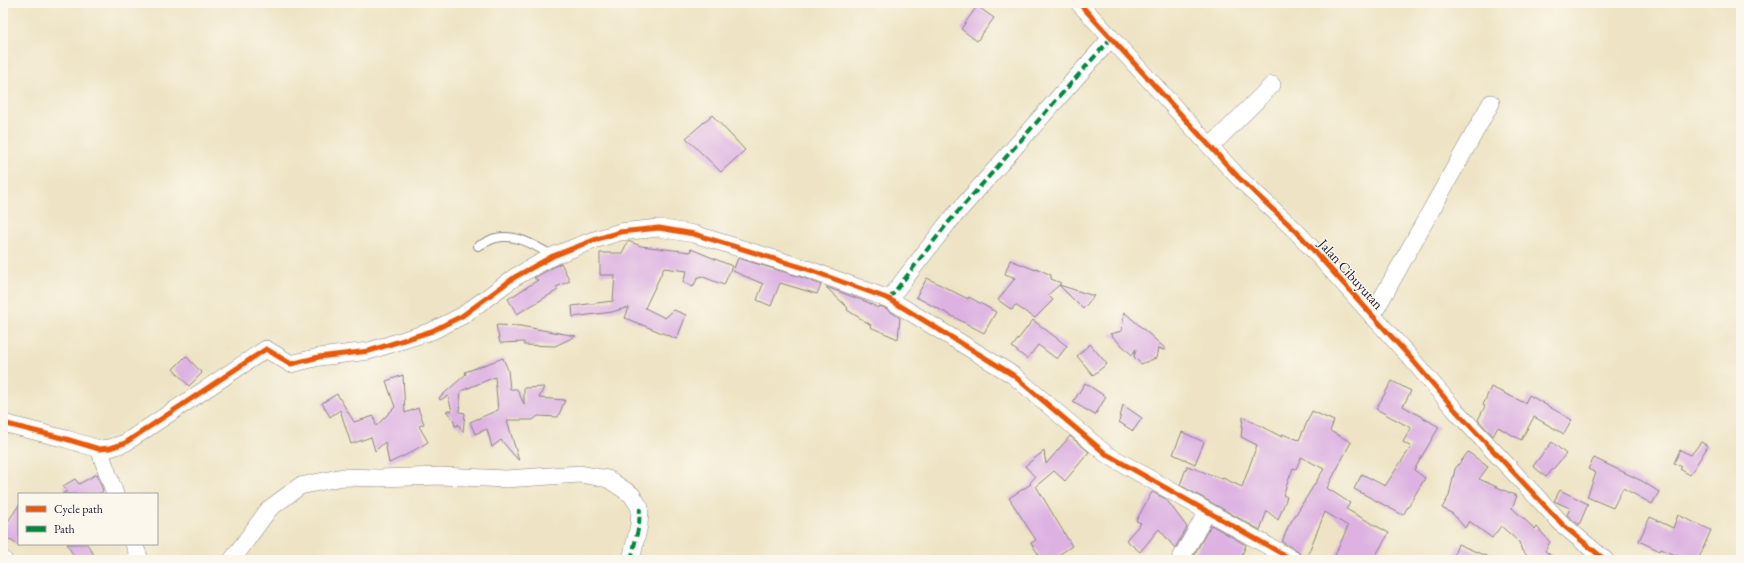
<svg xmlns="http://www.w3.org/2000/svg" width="1744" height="563" viewBox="0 0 1744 563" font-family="'EB Garamond',serif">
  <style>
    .building { fill: #ddb2e2 }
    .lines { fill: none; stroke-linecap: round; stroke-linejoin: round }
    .service-casing { stroke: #888380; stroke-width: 10 }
    .minor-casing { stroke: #888380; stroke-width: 18 }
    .service { stroke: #fff; stroke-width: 8 }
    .minor { stroke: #fff; stroke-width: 17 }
    .quiet { stroke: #00873e; stroke-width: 4; stroke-dasharray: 8 4; stroke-linecap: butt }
    .cycleway-casing { stroke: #fbf7ec; stroke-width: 8 }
    .cycleway { stroke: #e8590c; stroke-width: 5 }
    .labels { text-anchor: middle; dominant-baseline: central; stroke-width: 3; stroke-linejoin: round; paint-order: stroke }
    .street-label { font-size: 14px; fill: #22223b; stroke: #fbf7ec }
  </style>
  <rect width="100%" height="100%" fill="#fbf7ec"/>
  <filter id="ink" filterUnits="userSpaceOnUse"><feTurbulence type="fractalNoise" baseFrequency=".025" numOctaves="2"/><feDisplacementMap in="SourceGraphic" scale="8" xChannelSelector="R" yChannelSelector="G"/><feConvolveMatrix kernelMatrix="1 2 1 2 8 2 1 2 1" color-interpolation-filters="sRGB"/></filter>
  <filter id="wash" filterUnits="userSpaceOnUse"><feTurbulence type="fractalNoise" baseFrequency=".012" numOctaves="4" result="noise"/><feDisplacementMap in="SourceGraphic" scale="16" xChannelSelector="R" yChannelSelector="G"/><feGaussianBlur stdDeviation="0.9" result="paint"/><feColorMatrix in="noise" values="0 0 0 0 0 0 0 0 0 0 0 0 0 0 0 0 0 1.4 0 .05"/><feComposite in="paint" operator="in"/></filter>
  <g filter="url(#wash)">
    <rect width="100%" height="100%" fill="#eee4c5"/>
    <g id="blocks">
      <g class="building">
        <polygon points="977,6 994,18 977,41 961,29"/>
        <polygon points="712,115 745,150 721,172 686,138"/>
        <polygon points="628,241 641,246 690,252 691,249 732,266 724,285 701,276 700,277 698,277 693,287 683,282 687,271 664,268 645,308 665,318 674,310 686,315 677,339 625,318 629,307 612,312 573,317 572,306 613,301 615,275 600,275 600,253 622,253"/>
        <polygon points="738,258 804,278 821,285 817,294 780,283 771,306 757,300 763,284 733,271"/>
        <polygon points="1010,260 1036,270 1036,268 1051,275 1051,279 1061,283 1059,285 1094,296 1083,309 1059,285 1048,295 1053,300 1035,318 1015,305 1012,310 998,300 1015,278 1005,274"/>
        <polygon points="561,263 570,281 556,287 558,290 517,314 508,299 538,280 534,278"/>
        <polygon points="927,278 968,299 969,297 996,312 984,333 916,297"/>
        <polygon points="826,287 867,302 878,308 879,306 885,308 900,318 898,339 870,327 871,325 847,310 848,308"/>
        <polygon points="1124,312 1166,349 1165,350 1158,348 1156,358 1141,364 1134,357 1136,349 1132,355 1110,334 1122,331"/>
        <polygon points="1033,320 1067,346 1057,359 1038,345 1027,359 1012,347"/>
        <polygon points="496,325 520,326 576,336 555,346 524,345 524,342 500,343"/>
        <polygon points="1090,344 1107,364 1093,375 1077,356"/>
        <polygon points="186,356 202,373 189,386 173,369"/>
        <polygon points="503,358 508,370 510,389 517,389 524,404 524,388 544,387 539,398 565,400 558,417 538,416 533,420 507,420 519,461 501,440 492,447 487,429 475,434 470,422 498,410 495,377 461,391 459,412 465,413 463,432 458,424 457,426 455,426 453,419 446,411 452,411 448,396 440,400 439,398 466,374 465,372"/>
        <polygon points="403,375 405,413 418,408 424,424 419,426 428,442 408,454 389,463 385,442 375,451 371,437 351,444 340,410 330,417 322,403 337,394 354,422 374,416 376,426 395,407 386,381"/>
        <polygon points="1392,381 1411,391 1403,406 1439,427 1414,470 1425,478 1403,515 1354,489 1362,474 1385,486 1411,447 1403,442 1411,428 1376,409"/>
        <polygon points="1085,383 1106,397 1095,415 1073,402"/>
        <polygon points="1491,387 1525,403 1529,395 1572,420 1564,434 1534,417 1521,440 1498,427 1493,436 1478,420 1485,406 1483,405"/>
        <polygon points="1123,405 1142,418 1133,431 1119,422"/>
        <polygon points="1312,411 1334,421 1330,431 1351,442 1327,488 1350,503 1346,509 1389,533 1373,560 1333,560 1348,526 1325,512 1306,559 1302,558 1298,551 1282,542 1288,527 1324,469 1301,457 1296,469 1293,468 1283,495 1287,497 1278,520 1267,511 1260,530 1180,485 1187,466 1223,479 1223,478 1242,487 1257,445 1241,437 1243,417 1282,437 1282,434 1299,440"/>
        <polygon points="1182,432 1204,442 1195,464 1173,454"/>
        <polygon points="1070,436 1089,452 1065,481 1054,471 1036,486 1072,546 1051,560 1042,560 1031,543 1036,540 1009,498 1031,484 1030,483 1035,477 1025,466 1044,451 1046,464"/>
        <polygon points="1552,442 1566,454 1546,477 1533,466"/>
        <polygon points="1701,442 1708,446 1690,475 1680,469 1682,467 1674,463 1680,450 1691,455"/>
        <polygon points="1468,452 1488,467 1479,479 1517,496 1512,508 1535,529 1537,527 1550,542 1545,551 1557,560 1533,560 1522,551 1519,542 1501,526 1492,538 1469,521 1465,528 1453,514 1442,508 1449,496 1455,469"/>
        <polygon points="1594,458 1642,481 1659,492 1652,504 1623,488 1613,508 1587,497 1596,473 1588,469"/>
        <polygon points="97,474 103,491 99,494 62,494 67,491 63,486 75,479 79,484"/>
        <polygon points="1560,490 1588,504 1579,525 1567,515 1570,508 1554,501"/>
        <polygon points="1152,492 1166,499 1187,527 1175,548 1159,529 1140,552 1126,540 1141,523 1136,521"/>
        <polygon points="19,505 19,546 3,535 3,529"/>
        <polygon points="1678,515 1711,530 1698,560 1687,560 1661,549 1660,551 1639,541 1650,517 1673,528"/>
        <polygon points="1211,525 1246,545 1240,560 1191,560"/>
        <polygon points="67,544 87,544 97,560 76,560"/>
        <polygon points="1458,544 1495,560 1452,560"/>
      </g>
    </g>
  </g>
  <g filter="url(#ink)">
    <use href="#blocks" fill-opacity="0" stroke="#888380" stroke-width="1"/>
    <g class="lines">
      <defs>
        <path id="service" d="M478,246C484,244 490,239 496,238C516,233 536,246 553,256"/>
        <g id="minor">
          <polyline points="1079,3 1238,177 1297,232 1409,356 1456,411 1563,525 1605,560"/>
          <polyline points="1211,146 1272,85"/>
          <polyline points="889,299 947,224 1111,38"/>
          <polyline points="1372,316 1491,103"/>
          <polyline points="3,423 66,439 99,449 110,448 125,443 266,349 291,364 319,357 369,351 432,331 462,316 515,277 553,256 594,240 620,232 659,228 694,234 807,269 889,299 1013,375 1106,454 1293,560"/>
          <polyline points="99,449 115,494"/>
          <polyline points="134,544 140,560"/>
          <polyline points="3,559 3,560"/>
          <polyline points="232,560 269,509 300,486 343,477 379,478 441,476 506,479 580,474 608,479 632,495 640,508 639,525 631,560"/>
          <polyline points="1180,560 1207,512"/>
        </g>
      </defs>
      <use href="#service" class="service-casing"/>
      <use href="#minor" class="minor-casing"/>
      <use href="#service" class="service"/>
      <use href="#minor" class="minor"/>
      <g class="quiet">
        <polyline points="889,299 947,224 1111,38"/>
        <polyline points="631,560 639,525 640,508"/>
      </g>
      <defs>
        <g id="cycleway">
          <polyline points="1079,3 1238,177 1297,232 1409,356 1456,411 1563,525 1605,560"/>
          <polyline points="3,423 66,439 99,449 110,448 125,443 266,349 291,364 319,357 369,351 432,331 462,316 515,277 553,256 594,240 620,232 659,228 694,234 807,269 889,299 1013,375 1106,454 1293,560"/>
        </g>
      </defs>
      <use href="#cycleway" class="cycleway-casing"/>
      <use href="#cycleway" class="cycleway"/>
    </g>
  </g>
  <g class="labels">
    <g class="street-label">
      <text transform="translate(1351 274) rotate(48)">Jalan Cibuyutan</text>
    </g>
  </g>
  <rect width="1744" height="563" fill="none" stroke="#fbf7ec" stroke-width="16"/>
  <rect x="18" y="493" width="140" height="52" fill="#fbf7ec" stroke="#a4a2a5"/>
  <rect x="26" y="506" width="20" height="6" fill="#e8590c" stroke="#a4a2a5"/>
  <text x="54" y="513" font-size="12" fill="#22223b">Cycle path</text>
  <rect x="26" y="526" width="20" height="6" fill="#00873e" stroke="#a4a2a5"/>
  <text x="54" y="533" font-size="12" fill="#22223b">Path</text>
</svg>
